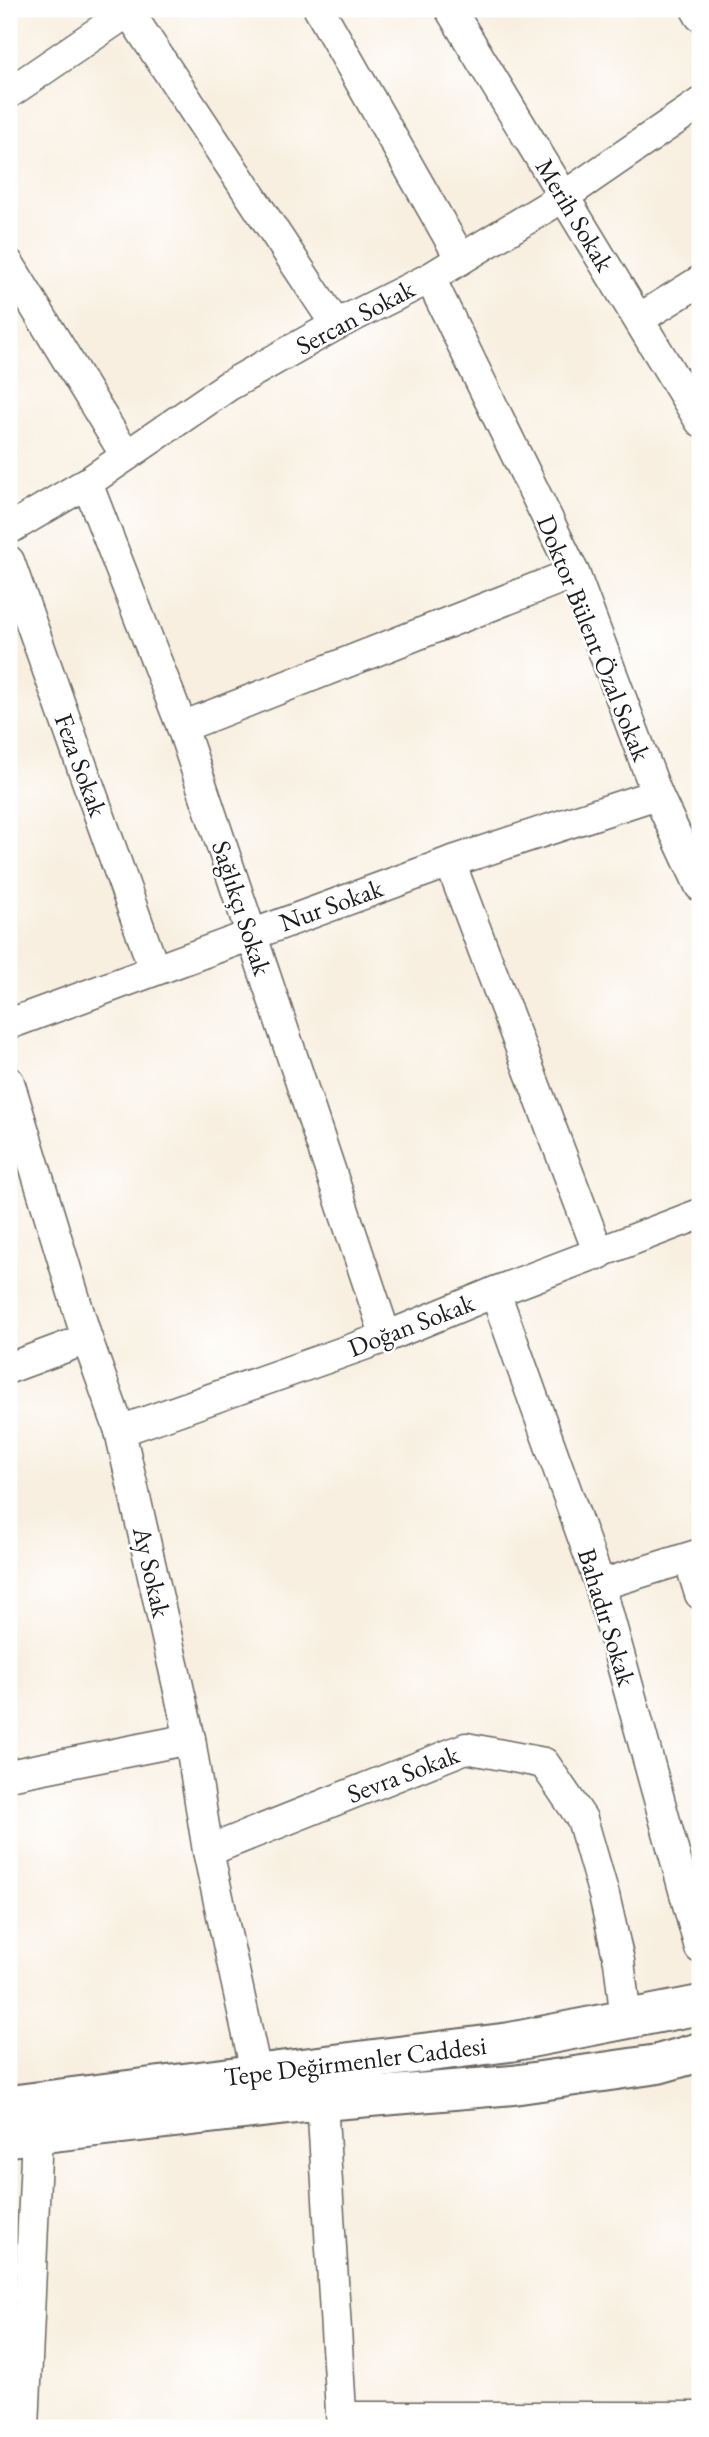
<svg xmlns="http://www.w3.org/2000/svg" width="709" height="2437" viewBox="0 0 709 2437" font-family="'EB Garamond',serif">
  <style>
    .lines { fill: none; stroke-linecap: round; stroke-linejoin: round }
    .minor-casing { stroke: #696661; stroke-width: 33 }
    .tertiary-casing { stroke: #696661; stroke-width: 42 }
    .minor { stroke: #fff; stroke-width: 30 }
    .tertiary { stroke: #fff; stroke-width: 38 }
    .labels { text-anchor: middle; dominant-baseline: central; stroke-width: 5; stroke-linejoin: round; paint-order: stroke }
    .street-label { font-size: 26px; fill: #1c1c1c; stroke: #fff }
  </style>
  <rect width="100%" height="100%" fill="#fff"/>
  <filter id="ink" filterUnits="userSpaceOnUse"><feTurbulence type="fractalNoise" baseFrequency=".0143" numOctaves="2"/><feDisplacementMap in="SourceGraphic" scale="14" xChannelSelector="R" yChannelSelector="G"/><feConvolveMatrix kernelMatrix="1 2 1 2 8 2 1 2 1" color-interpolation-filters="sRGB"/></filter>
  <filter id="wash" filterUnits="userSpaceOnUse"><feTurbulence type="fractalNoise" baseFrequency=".00686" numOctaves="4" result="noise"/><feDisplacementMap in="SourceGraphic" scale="28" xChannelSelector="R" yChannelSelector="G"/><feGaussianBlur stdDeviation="1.57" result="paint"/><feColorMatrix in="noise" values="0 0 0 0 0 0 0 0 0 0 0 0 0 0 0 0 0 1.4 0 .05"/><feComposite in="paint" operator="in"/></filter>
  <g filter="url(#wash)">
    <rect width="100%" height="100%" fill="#f8efe0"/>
  </g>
  <g filter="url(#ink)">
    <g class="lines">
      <defs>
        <g id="minor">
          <polyline points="127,9 336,325"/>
          <polyline points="319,9 461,259"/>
          <polyline points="450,9 700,421"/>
          <polyline points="696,9 700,16"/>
          <polyline points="9,93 129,11"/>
          <polyline points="9,264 126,456"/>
          <polyline points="430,278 574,573 657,794 700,886"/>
          <polyline points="639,319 700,281"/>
          <polyline points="87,483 182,727 386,1337"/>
          <polyline points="9,529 87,483 228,386 336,325 430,278 563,197 700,103"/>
          <polyline points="9,561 154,969"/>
          <polyline points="182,727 574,573"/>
          <polyline points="450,862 599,1254"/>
          <polyline points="9,1024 450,862 657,794"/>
          <polyline points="9,1082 87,1339 120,1431 190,1739 208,1851 256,2072"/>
          <polyline points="495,1292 600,1585 700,1948"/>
          <polyline points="9,1368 87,1339"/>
          <polyline points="120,1431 386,1337 495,1292 700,1214"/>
          <polyline points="689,1559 700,1594"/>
          <polyline points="600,1585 700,1554"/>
          <polyline points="9,1775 190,1739"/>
          <polyline points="208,1851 466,1748 544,1763 582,1819 604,1895 619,1961 626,2020"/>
          <polyline points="322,2101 342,2428"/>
          <polyline points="342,2417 700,2417"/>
          <polyline points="24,2428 37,2134"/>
        </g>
        <g id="tertiary">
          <polyline points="9,2105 510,2042 700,2005"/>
          <polyline points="9,2137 322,2101 513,2085 658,2064 700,2052"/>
        </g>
      </defs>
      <use href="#minor" class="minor-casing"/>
      <use href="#tertiary" class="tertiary-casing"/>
      <use href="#minor" class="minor"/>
      <use href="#tertiary" class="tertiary"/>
    </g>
  </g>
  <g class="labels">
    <g class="street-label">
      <text transform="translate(575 215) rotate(59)">Merih Sokak</text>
      <text transform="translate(355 317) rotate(-28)">Sercan Sokak</text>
      <text transform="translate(594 638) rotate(68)">Doktor Bülent Özal Sokak</text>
      <text transform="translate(81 765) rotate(70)">Feza Sokak</text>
      <text transform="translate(331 905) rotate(-20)">Nur Sokak</text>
      <text transform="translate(242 908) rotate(72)">Sağlıkçı Sokak</text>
      <text transform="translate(411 1325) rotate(-21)">Doğan Sokak</text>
      <text transform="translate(152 1572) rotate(77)">Ay Sokak</text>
      <text transform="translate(607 1617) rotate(73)">Bahadır Sokak</text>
      <text transform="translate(403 1774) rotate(-21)">Sevra Sokak</text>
      <text transform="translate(355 2061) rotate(-7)">Tepe Değirmenler Caddesi</text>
    </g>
  </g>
  <rect width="709" height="2437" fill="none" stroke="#fff" stroke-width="35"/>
</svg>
